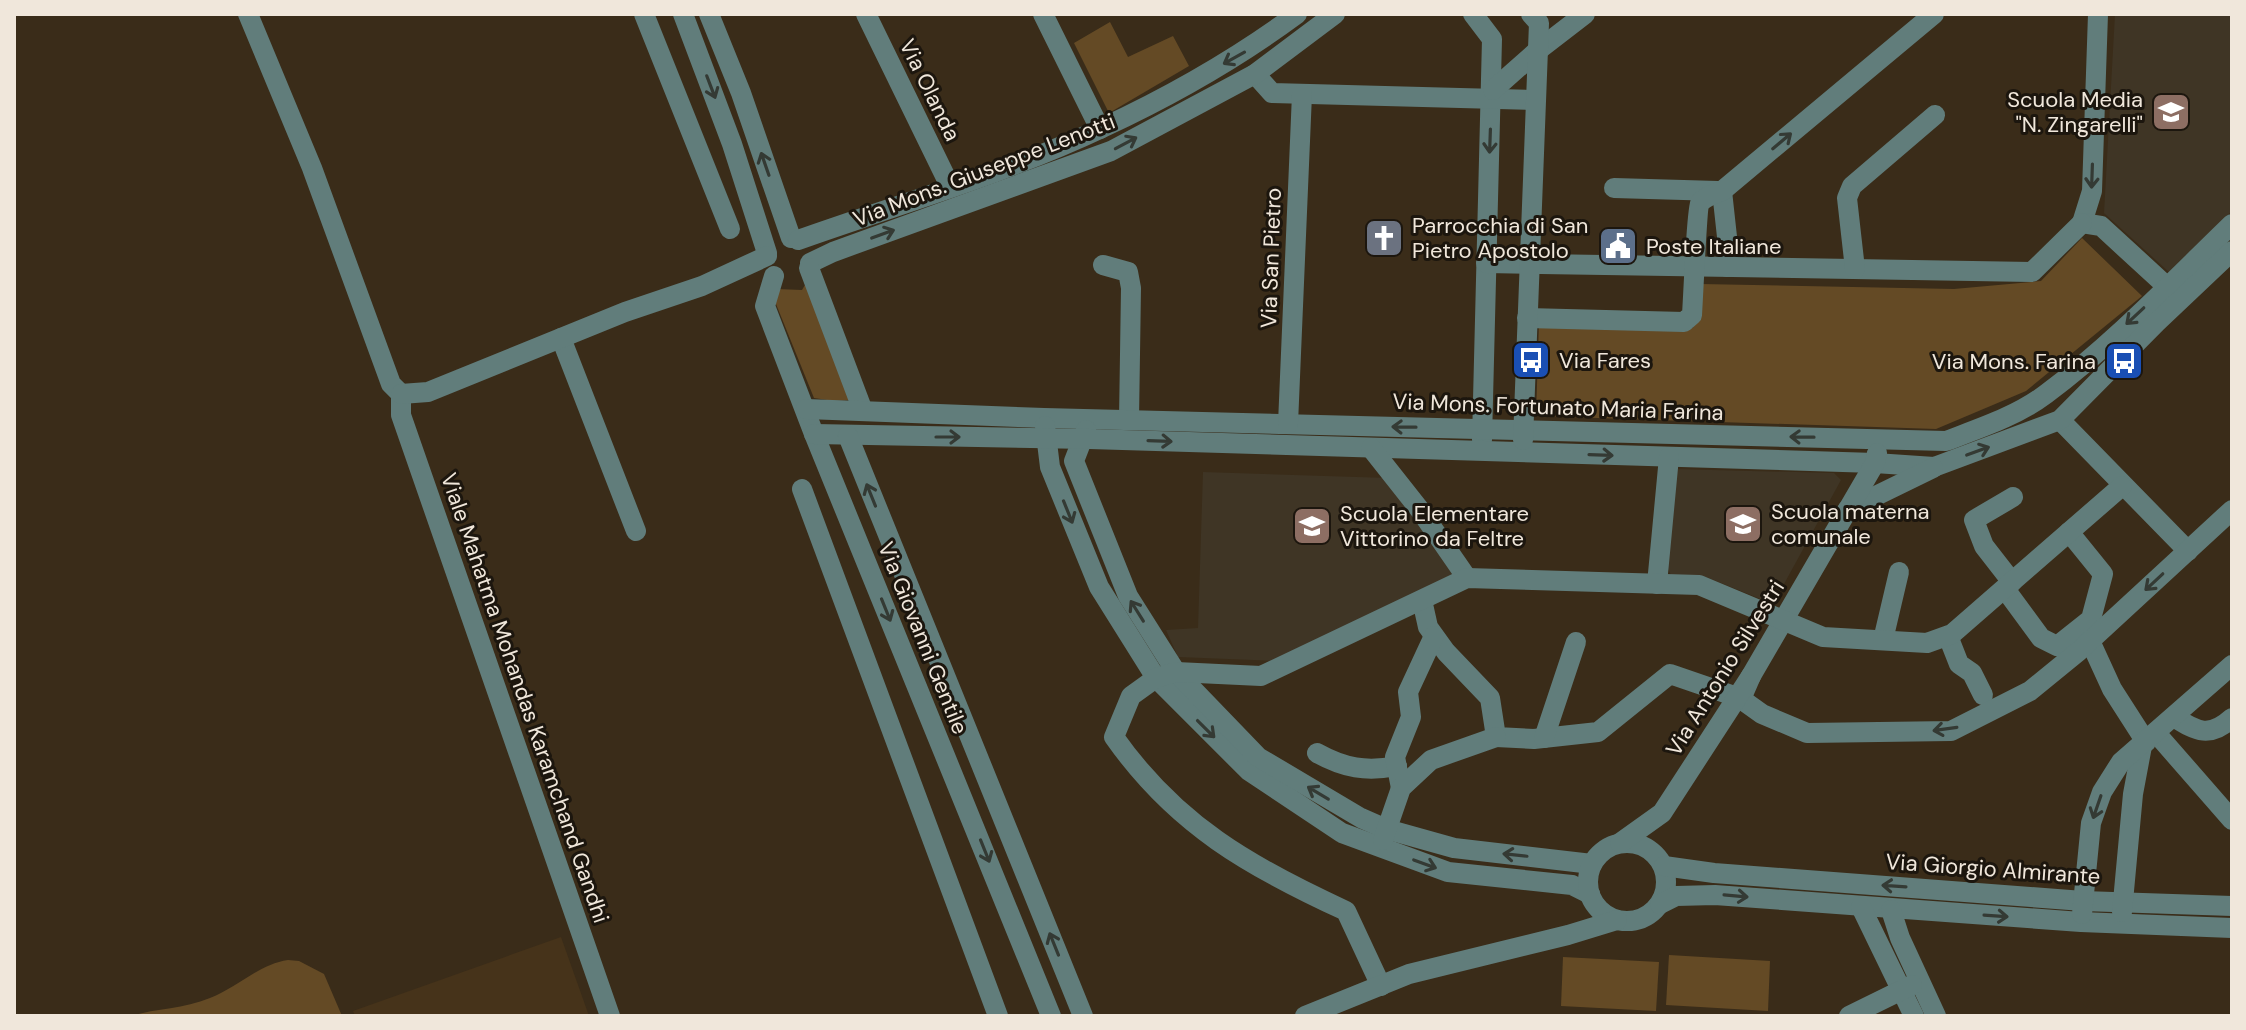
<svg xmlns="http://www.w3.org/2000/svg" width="2246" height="1030" viewBox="0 0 2246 1030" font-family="'DM Sans',sans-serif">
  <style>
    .built { fill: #46331a }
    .education { fill: #3f3525 }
    .green { fill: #644a25 }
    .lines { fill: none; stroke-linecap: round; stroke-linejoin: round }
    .minor { stroke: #617d7b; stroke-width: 20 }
    .oneway { stroke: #343a34 }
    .labels { text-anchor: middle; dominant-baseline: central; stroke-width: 6; stroke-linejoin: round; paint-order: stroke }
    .street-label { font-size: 22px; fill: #f0e7db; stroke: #1c160e }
    .poi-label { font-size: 22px; fill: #f0e7db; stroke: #1c160e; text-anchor: start }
  </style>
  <rect width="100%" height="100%" fill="#3a2c19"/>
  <polygon class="built" points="561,937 589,1016 355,1016 353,1011"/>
  <g class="education">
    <polygon points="2115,14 2232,14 2232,211 2169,272 2104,213"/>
    <polygon points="1673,469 1834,473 1841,480 1773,604 1706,577 1671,575 1667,567"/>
    <polygon points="1203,472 1388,478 1455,574 1276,661 1178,657 1166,630 1198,628"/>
  </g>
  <g class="green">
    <polygon points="1110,22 1128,57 1173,36 1189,66 1109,113 1074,43"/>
    <polygon points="2082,238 2142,296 2026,391 1936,429 1536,416 1539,322 1693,328 1700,284 1954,289 2041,281"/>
    <polygon points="808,280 851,400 834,401 814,398 776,304 776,289 802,290"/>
    <polygon points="1669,955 1770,961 1768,1011 1666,1005"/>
    <polygon points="1563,957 1659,962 1656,1011 1561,1006"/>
    <path d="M288,960L299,961L324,974L342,1016H131C157,1008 184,1009 210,998C237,988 259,964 288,960Z"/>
  </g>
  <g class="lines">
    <g class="minor">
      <polyline points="248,14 312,168 391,384 401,394 401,415 610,1016"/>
      <polyline points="644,14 730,229"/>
      <polyline points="683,14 732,144 767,253"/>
      <polyline points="709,14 741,93 791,238"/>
      <polyline points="866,14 950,186"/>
      <polyline points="1043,14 1100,129"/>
      <polyline points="1473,14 1492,39 1482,440"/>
      <polyline points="1255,74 1272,93 1535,100"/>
      <polyline points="1493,90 1537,51 1585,14"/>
      <polyline points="1614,188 1718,191"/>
      <polyline points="1722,191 1728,246 1727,267"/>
      <polyline points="2082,223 2092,191 2098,14"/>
      <polyline points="2082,223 2101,226 2175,294"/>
      <path d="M798,240C899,204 1005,174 1102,128C1171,96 1236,59 1297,14"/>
      <polyline points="810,263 833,252 1111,151 1255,74 1335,14"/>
      <polyline points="1486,263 2032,272 2082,223"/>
      <polyline points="1103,265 1128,272 1131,288 1129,420"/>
      <polyline points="809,268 863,411"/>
      <polyline points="1855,269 1847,198 1852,186 1935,115"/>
      <polyline points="774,276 765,306 814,434 1051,1016"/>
      <path d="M1527,318L1684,322L1692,315C1693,300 1697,208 1700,203C1705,196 1715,194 1722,191L1934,14"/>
      <polyline points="561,338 636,531"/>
      <polyline points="401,394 428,392 625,312 702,286 767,256"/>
      <path d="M806,409L1044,418L1946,441C1980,428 2017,416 2046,394C2113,344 2172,282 2232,224"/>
      <polyline points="2060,420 2188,551"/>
      <polyline points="1288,424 1302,94"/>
      <polyline points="1045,426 1050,467 1099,587 1156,678 1249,771 1342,833 1448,872 1572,885 1590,894"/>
      <polyline points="1086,430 1074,461 1128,596 1176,672 1258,757 1361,818 1386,829 1454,848 1592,864"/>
      <polyline points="814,434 1089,439 1875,463 1934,467 2060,420 2157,322 2232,251"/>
      <polyline points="848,436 1083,1016"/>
      <polyline points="1523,440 1539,23 1531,14"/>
      <polyline points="1371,448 1420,510 1467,578"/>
      <polyline points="802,489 998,1016"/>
      <polyline points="1847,510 1933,468"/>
      <polyline points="2012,582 1984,546 1974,520 2013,497"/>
      <polyline points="1657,584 1669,457"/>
      <polyline points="2005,589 2041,638 2057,646 2091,619 2103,574 2069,532"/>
      <polyline points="1422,600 1428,627 1446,652 1490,698 1496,737 1534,739 1598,732 1670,674 1737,697"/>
      <polyline points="1948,636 1959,664 1972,673 1983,695"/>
      <polyline points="1883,640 1899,572"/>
      <polyline points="2090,641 2112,689 2146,742"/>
      <polyline points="1751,676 1741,699 1762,714 1807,733 1951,731 2030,691 2079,651 2232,510"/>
      <path d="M2174,717C2197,732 2210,738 2232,718"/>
      <polyline points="2156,733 2232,820"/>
      <polyline points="1544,738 1576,642"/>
      <path d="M1317,753C1344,768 1366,772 1397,766"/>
      <polyline points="1401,788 1395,757 1411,717 1408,692 1434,636"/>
      <polyline points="1383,840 1401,788 1431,760 1496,737"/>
      <circle cx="1627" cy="882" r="39"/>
      <polyline points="1620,843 1662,813 1751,676 1875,463 1877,453"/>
      <polyline points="1664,866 1714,873 2083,901 2232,906"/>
      <polyline points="1660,904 1676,896 1715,895 2081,922 2232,928"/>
      <polyline points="1861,907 1914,1016"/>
      <polyline points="1891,910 1900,938 1936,1016"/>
      <polyline points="2122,912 2133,794 2142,746"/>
      <polyline points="2082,914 2091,823 2102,792 2121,762 2232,665"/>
      <path d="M1381,986L1346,911C1250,867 1176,825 1114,737L1131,696L1156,678L1176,672L1261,676L1467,578L1699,585L1823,637L1927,643L1952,634L2122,486"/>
      <polyline points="1305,1016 1409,974 1568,935 1617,920"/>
      <polyline points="1849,1016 1912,985"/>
    </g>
  </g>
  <defs><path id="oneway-shaft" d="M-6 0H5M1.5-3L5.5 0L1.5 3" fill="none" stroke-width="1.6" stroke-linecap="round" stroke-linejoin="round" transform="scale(2)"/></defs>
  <g class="oneway">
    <use href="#oneway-shaft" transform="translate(1234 58) rotate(151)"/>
    <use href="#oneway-shaft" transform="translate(711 87) rotate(69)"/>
    <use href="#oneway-shaft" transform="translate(1490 141) rotate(92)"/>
    <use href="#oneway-shaft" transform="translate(1782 141) rotate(-40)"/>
    <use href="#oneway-shaft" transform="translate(1126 143) rotate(-28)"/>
    <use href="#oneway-shaft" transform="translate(765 164) rotate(-109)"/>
    <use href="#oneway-shaft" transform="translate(2092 176) rotate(92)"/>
    <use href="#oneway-shaft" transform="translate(883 234) rotate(-20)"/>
    <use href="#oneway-shaft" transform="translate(2135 316) rotate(137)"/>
    <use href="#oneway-shaft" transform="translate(1404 427) rotate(-179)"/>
    <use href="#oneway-shaft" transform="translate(948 437)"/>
    <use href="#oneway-shaft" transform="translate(1802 437) rotate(-179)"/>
    <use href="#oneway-shaft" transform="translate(1160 441) rotate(2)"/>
    <use href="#oneway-shaft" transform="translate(1978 451) rotate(-20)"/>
    <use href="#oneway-shaft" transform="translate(1601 455) rotate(2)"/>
    <use href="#oneway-shaft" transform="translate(871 495) rotate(-112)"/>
    <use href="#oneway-shaft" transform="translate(1068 512) rotate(68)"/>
    <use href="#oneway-shaft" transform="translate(2154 582) rotate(137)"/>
    <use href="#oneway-shaft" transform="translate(886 610) rotate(68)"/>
    <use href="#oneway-shaft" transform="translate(1137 611) rotate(-122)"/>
    <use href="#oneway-shaft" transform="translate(1206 729) rotate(45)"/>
    <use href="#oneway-shaft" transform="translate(1945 729) rotate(172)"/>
    <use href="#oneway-shaft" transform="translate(1318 793) rotate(-149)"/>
    <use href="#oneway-shaft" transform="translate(2097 807) rotate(109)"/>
    <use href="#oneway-shaft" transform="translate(985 851) rotate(68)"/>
    <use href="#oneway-shaft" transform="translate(1515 855) rotate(-174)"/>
    <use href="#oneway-shaft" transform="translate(1425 864) rotate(20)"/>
    <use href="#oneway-shaft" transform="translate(1894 886) rotate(-176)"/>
    <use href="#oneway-shaft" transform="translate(1736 896) rotate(5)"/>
    <use href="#oneway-shaft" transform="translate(1996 916) rotate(4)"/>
    <use href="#oneway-shaft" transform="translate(1054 944) rotate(-112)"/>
  </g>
  <defs>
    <symbol id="school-square" viewBox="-11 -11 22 22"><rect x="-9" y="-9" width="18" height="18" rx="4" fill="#8d6e63" stroke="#1c160e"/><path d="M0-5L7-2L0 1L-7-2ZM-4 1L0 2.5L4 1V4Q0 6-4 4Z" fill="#fff"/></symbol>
    <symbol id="church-square" viewBox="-11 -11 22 22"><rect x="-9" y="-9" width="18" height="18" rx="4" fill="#6b7280" stroke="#1c160e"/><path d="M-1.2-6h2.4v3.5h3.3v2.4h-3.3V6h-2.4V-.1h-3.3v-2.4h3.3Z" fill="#fff"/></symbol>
    <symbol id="civic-square" viewBox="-11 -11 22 22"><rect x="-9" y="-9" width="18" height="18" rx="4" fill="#5c6f8a" stroke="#1c160e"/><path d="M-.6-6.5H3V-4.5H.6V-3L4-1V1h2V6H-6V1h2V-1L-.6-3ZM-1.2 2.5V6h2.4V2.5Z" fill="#fff"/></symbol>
    <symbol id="bus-square" viewBox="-11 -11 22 22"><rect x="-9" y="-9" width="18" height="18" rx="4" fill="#1a4fb4" stroke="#1c160e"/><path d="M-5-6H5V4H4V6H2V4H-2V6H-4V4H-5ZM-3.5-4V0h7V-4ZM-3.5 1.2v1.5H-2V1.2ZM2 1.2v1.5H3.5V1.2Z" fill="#fff"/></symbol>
  </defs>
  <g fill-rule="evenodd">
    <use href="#school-square" x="2149" y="90" width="44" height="44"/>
    <use href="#church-square" x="1362" y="216" width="44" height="44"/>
    <use href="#civic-square" x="1596" y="224" width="44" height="44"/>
    <use href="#bus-square" x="1509" y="338" width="44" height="44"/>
    <use href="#bus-square" x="2102" y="339" width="44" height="44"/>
    <use href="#school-square" x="1721" y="502" width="44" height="44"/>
    <use href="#school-square" x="1290" y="504" width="44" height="44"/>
  </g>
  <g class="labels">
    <g class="street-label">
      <text transform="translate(930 90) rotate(64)">Via Olanda</text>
      <text transform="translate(984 170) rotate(-21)">Via Mons. Giuseppe Lenotti</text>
      <text transform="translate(1271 258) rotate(-88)">Via San Pietro</text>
      <text transform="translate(1558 407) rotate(2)">Via Mons. Fortunato Maria Farina</text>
      <text transform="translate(923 638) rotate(68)">Via Giovanni Gentile</text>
      <text transform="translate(1725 668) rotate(-58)">Via Antonio Silvestri</text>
      <text transform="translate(525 698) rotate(71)">Viale Mahatma Mohandas Karamchand Gandhi</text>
      <text transform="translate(1993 869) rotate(4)">Via Giorgio Almirante</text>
    </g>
    <g class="poi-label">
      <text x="2143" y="99" text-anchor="end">Scuola Media<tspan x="2143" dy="25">"N. Zingarelli"</tspan></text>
      <text x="1412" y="225">Parrocchia di San<tspan x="1412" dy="25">Pietro Apostolo</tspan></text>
      <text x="1646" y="246">Poste Italiane</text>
      <text x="1559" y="360">Via Fares</text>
      <text x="2096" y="361" text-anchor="end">Via Mons. Farina</text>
      <text x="1771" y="511">Scuola materna<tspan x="1771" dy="25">comunale</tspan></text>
      <text x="1340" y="513">Scuola Elementare<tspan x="1340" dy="25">Vittorino da Feltre</tspan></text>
    </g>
  </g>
  <rect width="2246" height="1030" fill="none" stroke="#f0e7db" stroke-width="32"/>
</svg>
